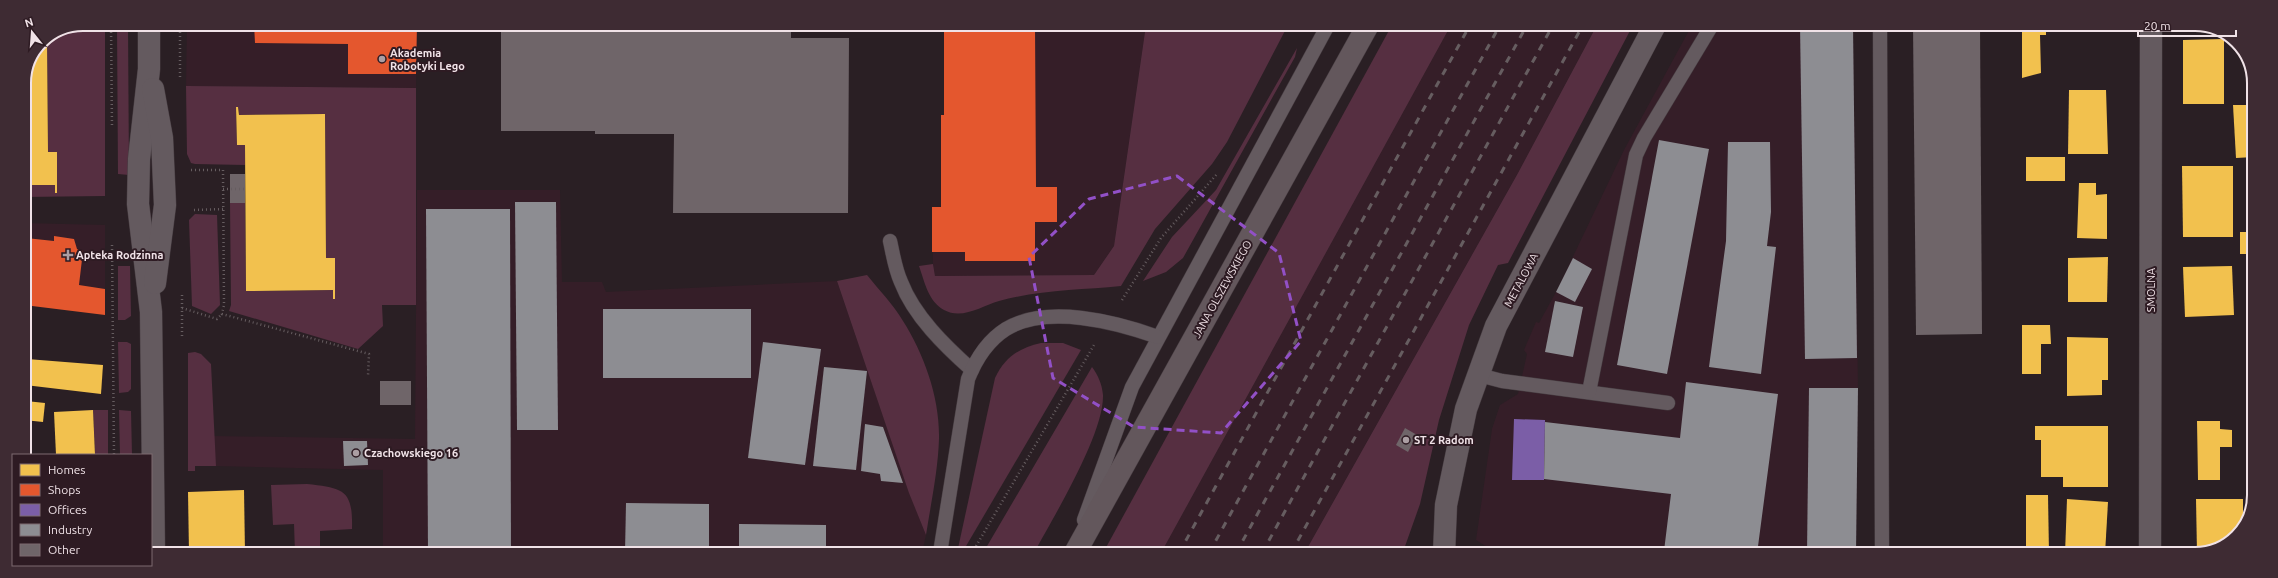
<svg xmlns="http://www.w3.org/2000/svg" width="2278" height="578" viewBox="0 0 2278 578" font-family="Ubuntu,sans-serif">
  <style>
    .built { fill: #351e28 }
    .green { fill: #562f41 }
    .homes { fill: #f2c14e }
    .shops { fill: #e4572e }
    .offices { fill: #7b5ea7 }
    .industry { fill: #8d8d92 }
    .building { fill: #6f6569 }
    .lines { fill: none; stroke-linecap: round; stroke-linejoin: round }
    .service-casing { stroke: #463c41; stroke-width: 15 }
    .minor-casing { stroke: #463c41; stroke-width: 23 }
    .tertiary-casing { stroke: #463c41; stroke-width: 23 }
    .secondary-casing { stroke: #463c41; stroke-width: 23 }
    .path { stroke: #665d60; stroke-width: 2.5; stroke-dasharray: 1 3; stroke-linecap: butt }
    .service { stroke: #645a5f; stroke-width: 14 }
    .minor { stroke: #645a5f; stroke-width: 22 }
    .tertiary { stroke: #645a5f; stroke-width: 22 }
    .secondary { stroke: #63575c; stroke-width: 22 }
    .rail { stroke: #665d60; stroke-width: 3; stroke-dasharray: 7 7; stroke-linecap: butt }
    .marked { fill: none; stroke: #9250c7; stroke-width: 3; stroke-dasharray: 8 5; stroke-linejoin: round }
    .poi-dot { fill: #ab9ea3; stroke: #2e1b23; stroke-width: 1.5 }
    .labels { text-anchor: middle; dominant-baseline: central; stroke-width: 4; stroke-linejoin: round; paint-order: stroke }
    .poi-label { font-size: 11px; font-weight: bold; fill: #f0e2e7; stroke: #2e1b23; text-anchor: start }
    .street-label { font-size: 11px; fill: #f0e2e7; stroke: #2e1b23 }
    .rim { fill: none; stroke: #f0e2e7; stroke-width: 2 }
  </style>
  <rect width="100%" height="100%" fill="#2a1f24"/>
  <g class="built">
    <polygon points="187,24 417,24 416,88 186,86"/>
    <polygon points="944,24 1146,25 1114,246 1094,275 935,276 933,264 932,207 941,207 941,115 944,115"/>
    <polygon points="1451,25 1597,25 1518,173 1304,554 1161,553"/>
    <polygon points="1692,25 1853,25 1858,388 1856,554 1498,554 1476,540 1492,429 1500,405 1518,394 1527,354 1524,350 1536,322 1539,323 1556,292 1624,150"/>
    <polygon points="417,190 560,190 562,282 602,282 606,292 837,281 908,488 926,535 922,553 383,553 383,470 216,466 213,436 415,439"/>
    <polygon points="24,223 105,225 105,289 79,285 82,251 54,237 54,241 27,238 24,242"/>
    <polygon points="1385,546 1403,552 1403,554 1381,554"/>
  </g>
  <g class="green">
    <polygon points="83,24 105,24 105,196 24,197 24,185 55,185 55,193 57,193 48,152 47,38"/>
    <polygon points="117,24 128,24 129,175 118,174"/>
    <path d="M1146,25H1288L1227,142L1212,164L1155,229L1121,286C1081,290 1038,290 999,301C982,306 962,320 944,310C928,301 925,283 919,266L933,264L935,276L1094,275L1114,246Z"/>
    <polygon points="1392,25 1451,25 1161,553 1103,553"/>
    <polygon points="1597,25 1633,25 1508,263 1498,265 1469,325 1439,420 1420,504 1403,552 1385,546 1381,554 1304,554 1518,173"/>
    <polygon points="1297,48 1295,57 1183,258 1166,272 1143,281 1172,237 1216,190"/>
    <polygon points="186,86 416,88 416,305 382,305 383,326 358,349 229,311 231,305 230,203 245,203 246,291 333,290 333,299 334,258 326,258 325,114 239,115 238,107 236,107 237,145 245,145 245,165 195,164 191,163 187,154"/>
    <polygon points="195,214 217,215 220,305 211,314 192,306 189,220"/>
    <polygon points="118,266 130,266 131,316 125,320 118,320"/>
    <path d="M867,275C879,290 893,304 903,321C924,354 940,398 939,439C938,471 931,503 926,535L909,493L837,281Z"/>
    <polygon points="118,342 127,342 131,344 131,389 128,392 119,393"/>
    <path d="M1041,343H1063L1081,350L962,553H957L995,378C1005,357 1019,348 1041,343Z"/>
    <polygon points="195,352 201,354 211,364 216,466 195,466 195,471 188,471 188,353"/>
    <path d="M1092,367C1098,375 1102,384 1103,395C1104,434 1054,516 1034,553H983Z"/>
    <polygon points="93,410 108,410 108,455 95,455"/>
    <polygon points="119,410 131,411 132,455 120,455"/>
    <path d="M307,484C344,488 353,490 352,529L320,531V553H295L294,524L273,525L271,485Z"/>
  </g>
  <g class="homes">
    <polygon points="2022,25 2046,25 2046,35 2040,35 2041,73 2022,78"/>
    <polygon points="47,38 48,152 57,152 57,193 55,193 55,185 24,185 24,82 41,41"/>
    <polygon points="2224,39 2224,104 2183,104 2183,40"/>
    <polygon points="2069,90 2106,90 2108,154 2068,154"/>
    <polygon points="2233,105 2254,105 2254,157 2236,158"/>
    <polygon points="236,107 238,107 239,115 325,114 326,258 335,258 335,299 333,299 333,290 246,291 245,145 237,145"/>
    <rect x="2026" y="157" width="39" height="24"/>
    <polygon points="2182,166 2233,166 2233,237 2183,237"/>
    <polygon points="2079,183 2096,183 2096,195 2107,194 2107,239 2077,238"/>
    <rect x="2240" y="232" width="13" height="22"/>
    <polygon points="2108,257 2107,302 2068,302 2068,258"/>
    <polygon points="2232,266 2234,315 2185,317 2183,267"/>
    <polygon points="2022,325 2050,325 2051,344 2041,344 2041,374 2022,374"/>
    <polygon points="2067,337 2108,338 2108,380 2102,380 2102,395 2067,396"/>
    <polygon points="27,359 103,365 101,394 25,385"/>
    <polygon points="26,401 45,403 43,422 24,420"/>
    <polygon points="93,410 95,455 56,455 54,412"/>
    <polygon points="2197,421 2220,421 2220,429 2232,430 2232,447 2220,447 2220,480 2198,480"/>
    <polygon points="2035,426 2108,426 2108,487 2063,487 2063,477 2041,477 2041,440 2035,440"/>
    <polygon points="244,490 245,553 189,553 188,492"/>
    <polygon points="2026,495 2048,495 2049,554 2026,554"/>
    <polygon points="2067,499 2108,502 2105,554 2065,554"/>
    <polygon points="2196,499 2243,499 2243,524 2234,540 2197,553"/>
  </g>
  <g class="shops">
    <polygon points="254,24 417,24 416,74 348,74 348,44 255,43"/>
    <polygon points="944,24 1035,25 1036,187 1057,187 1057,222 1035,222 1035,261 965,261 965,252 932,252 932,207 941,207 941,115 944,115"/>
    <polygon points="54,236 74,239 77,249 83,251 79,285 105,289 105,315 24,305 24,242 26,238 54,241"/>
  </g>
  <polygon class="offices" points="1514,419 1545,420 1544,480 1512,480"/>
  <g class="industry">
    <polygon points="1800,25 1853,25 1857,358 1805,359"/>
    <polygon points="1659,140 1709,149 1667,374 1617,365"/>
    <polygon points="1728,142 1770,142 1771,212 1767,246 1776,247 1761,374 1709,367 1726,241"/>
    <polygon points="515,202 556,202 558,430 517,430"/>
    <polygon points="426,209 510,209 511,553 428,553"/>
    <polygon points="1573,258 1592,269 1575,302 1556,292"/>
    <polygon points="1555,301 1583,307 1573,357 1545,352"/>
    <rect x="603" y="309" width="148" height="69"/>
    <polygon points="763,342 821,349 805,465 748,458"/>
    <polygon points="824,367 867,371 856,470 813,466"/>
    <polygon points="1686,382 1778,394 1757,554 1683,554 1664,551 1671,494 1544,479 1545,422 1680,438"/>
    <polygon points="1809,388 1858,388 1856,554 1807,554"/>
    <polygon points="865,424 883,427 903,483 881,481 880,474 861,471"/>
    <polygon points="343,441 367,441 368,465 344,466"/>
    <polygon points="626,503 709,504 709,553 625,553"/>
    <polygon points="739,524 826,525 826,553 739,553"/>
  </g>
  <g class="building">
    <polygon points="501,24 791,24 791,38 849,38 848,213 673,213 674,134 595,134 595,131 501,131"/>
    <polygon points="1913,25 1980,25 1982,334 1916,335"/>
    <rect x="230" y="174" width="15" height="29"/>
    <rect x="380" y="381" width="31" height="24"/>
    <polygon points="1405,428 1417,435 1408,452 1396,445"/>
  </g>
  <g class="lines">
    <defs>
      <g id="service">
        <polyline points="1880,25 1882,554"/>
        <path d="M890,241C893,254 895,269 901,282C914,316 945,346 972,370"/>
        <polyline points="1479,375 1502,381 1668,403"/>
        <polyline points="1589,392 1636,155 1644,138 1712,25"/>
        <polyline points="1084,520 1132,387 1328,25"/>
        <path d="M940,553L968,379C976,359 987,341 1006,329C1047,304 1116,322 1158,337"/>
      </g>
      <g id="minor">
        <polyline points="149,24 149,69 139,159 138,204 151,312 154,553"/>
        <polyline points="153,89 162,138 165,205 155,283"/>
        <polyline points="2150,554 2151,25"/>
      </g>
      <polyline id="tertiary" points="1444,554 1446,505 1466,409 1496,326 1655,25"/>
      <polyline id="secondary" points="1075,553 1368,25"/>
    </defs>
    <use href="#service" class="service-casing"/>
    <use href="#minor" class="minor-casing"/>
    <use href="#tertiary" class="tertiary-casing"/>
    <use href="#secondary" class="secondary-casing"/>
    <g class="path">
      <polyline points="111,24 112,128"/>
      <polyline points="180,24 180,78"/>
      <polyline points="191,170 223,170 224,305 222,314 369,354 368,376"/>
      <polyline points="223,189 245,189"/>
      <polyline points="194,210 223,209"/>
      <polyline points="112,245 114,455"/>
      <polyline points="182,295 182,338"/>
      <polyline points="1122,300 1161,238 1217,174"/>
      <polyline points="182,308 217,319 222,314"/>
      <polyline points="972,553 1094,345"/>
    </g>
    <use href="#service" class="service"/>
    <use href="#minor" class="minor"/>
    <use href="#tertiary" class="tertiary"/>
    <use href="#secondary" class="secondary"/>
    <g class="rail">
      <polyline points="1179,553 1470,25"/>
      <polyline points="1209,553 1500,25"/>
      <polyline points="1236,553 1527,25"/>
      <polyline points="1262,553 1553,25"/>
      <polyline points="1291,553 1583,25"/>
    </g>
  </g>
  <path class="marked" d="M1177,176L1279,253L1301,341L1221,433L1134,427L1053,378L1029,257L1089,199Z"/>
  <g class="poi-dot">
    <circle cx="382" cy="59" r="4"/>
    <path d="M66 249h4v4h4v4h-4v4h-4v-4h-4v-4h4z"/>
    <circle cx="1406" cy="440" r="4"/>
    <circle cx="356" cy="453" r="4"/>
  </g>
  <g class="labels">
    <g class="poi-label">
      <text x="390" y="53">Akademia<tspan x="390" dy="13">Robotyki Lego</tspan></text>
      <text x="76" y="255">Apteka Rodzinna</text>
      <text x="1414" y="440">ST 2 Radom</text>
      <text x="364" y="453">Czachowskiego 16</text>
    </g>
    <g class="street-label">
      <text transform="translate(1521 280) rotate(-62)">METALOWA</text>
      <text transform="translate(1222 289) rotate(-61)">JANA OLSZEWSKIEGO</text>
      <text transform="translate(2151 290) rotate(-90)">SMOLNA</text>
    </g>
  </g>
  <path d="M0 0H2278V578H0ZM83 31H2195A52 52 0 0 1 2247 83V495A52 52 0 0 1 2195 547H83A52 52 0 0 1 31 495V83A52 52 0 0 1 83 31Z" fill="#3e2b33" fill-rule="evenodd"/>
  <path class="rim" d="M83 31H2195A52 52 0 0 1 2247 83V495A52 52 0 0 1 2195 547H83A52 52 0 0 1 31 495V83A52 52 0 0 1 83 31Z"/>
  <rect x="12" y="454" width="140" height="112" fill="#2e1b23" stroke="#7c6b71"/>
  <rect x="20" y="464" width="20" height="12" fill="#f2c14e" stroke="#7c6b71"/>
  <text x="48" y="474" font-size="12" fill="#f0e2e7">Homes</text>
  <rect x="20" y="484" width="20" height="12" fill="#e4572e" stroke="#7c6b71"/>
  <text x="48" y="494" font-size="12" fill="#f0e2e7">Shops</text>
  <rect x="20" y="504" width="20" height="12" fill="#7b5ea7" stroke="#7c6b71"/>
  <text x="48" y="514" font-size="12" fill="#f0e2e7">Offices</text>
  <rect x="20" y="524" width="20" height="12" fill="#8d8d92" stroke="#7c6b71"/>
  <text x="48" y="534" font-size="12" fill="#f0e2e7">Industry</text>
  <rect x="20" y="544" width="20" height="12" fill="#6f6569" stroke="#7c6b71"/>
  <text x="48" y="554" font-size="12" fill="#f0e2e7">Other</text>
  <g transform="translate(32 32) rotate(343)" stroke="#2e1b23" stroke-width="3" paint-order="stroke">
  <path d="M0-3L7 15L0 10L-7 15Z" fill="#f0e2e7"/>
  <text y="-6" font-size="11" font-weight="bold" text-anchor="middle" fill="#f0e2e7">N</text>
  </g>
  <path d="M2138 30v6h98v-6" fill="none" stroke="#f0e2e7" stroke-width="2"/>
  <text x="2144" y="30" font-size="12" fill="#f0e2e7" stroke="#2e1b23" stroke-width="3" paint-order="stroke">20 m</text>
</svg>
